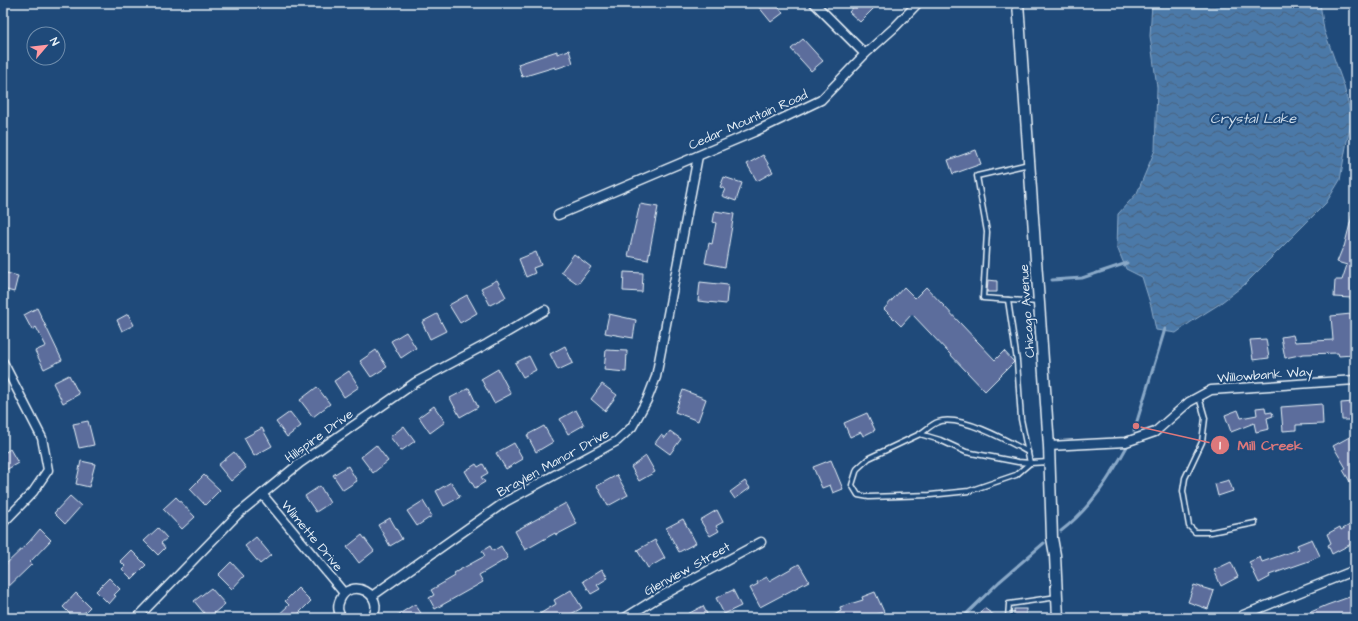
<svg xmlns="http://www.w3.org/2000/svg" width="1358" height="621" viewBox="0 0 1358 621" font-family="'Architects Daughter',sans-serif">
  <style>
    .water { fill: url(#water-waves); stroke: #8aa9c8 }
    .lines { fill: none; stroke-linecap: round; stroke-linejoin: round }
    .stream { stroke: #8aa9c8; stroke-width: 3 }
    .building { fill: #5b6d9c; stroke: #e8f1f8 }
    .service-casing { stroke: #e8f1f8; stroke-width: 7 }
    .minor-casing { stroke: #e8f1f8; stroke-width: 11 }
    .tertiary-casing { stroke: #e8f1f8; stroke-width: 13 }
    .service { stroke: #1f4a7a; stroke-width: 4 }
    .minor { stroke: #1f4a7a; stroke-width: 8 }
    .tertiary { stroke: #1f4a7a; stroke-width: 10 }
    .labels { text-anchor: middle; dominant-baseline: central; stroke-width: 4; stroke-linejoin: round; paint-order: stroke }
    .street-label { font-size: 13px; fill: #e8f1f8; stroke: #1f4a7a }
    .water-label { font-size: 14px; font-style: italic; fill: #d1dfec; stroke: #1f4a7a }
    .leader { fill: none; stroke: #dd787b; stroke-width: 1.5 }
    .callout-dot { fill: #dd787b; stroke: #1f4a7a; stroke-width: 1.5 }
    .mark-label { font-size: 12px; text-anchor: middle; font-weight: bold; fill: #fff }
    .callout-label { font-size: 14px; text-anchor: middle; font-weight: bold; fill: #dd787b; stroke: #1f4a7a; stroke-width: 4; stroke-linejoin: round; paint-order: stroke }
  </style>
  <defs>
    <pattern id="water-waves" width="16" height="10" patternUnits="userSpaceOnUse"><rect width="16" height="10" fill="#4c79a8"/><path d="M0 5q4-4 8 0t8 0" fill="none" stroke="#49637e"/></pattern>
  </defs>
  <rect width="100%" height="100%" fill="#1f4a7a"/>
  <filter id="ink" filterUnits="userSpaceOnUse"><feTurbulence type="fractalNoise" baseFrequency=".025" numOctaves="2"/><feDisplacementMap in="SourceGraphic" scale="8" xChannelSelector="R" yChannelSelector="G"/><feConvolveMatrix kernelMatrix="1 2 1 2 8 2 1 2 1" color-interpolation-filters="sRGB"/></filter>
  <g filter="url(#ink)">
    <polygon class="water" points="1152,3 1320,3 1324,30 1344,86 1352,120 1347,141 1340,180 1326,203 1244,285 1218,305 1191,322 1176,333 1156,330 1151,306 1142,277 1126,269 1117,247 1118,214 1137,193 1155,150 1157,87 1150,36"/>
    <g class="lines">
      <g class="stream">
        <polyline points="1052,280 1082,278 1127,263"/>
        <polyline points="1134,431 1165,329"/>
        <path d="M1061,531C1091,508 1111,476 1129,443"/>
        <polyline points="962,618 999,582 1044,543"/>
      </g>
    </g>
    <g class="building">
      <polygon points="762,3 775,3 783,13 771,22 758,6"/>
      <polygon points="857,3 879,3 860,22 849,12"/>
      <polygon points="803,39 823,61 811,71 791,49"/>
      <polygon points="569,50 573,63 555,69 555,67 522,77 518,64 557,51 557,54"/>
      <polygon points="976,150 981,164 953,174 948,160"/>
      <polygon points="763,155 773,172 757,181 747,164"/>
      <polygon points="724,177 742,183 736,201 722,196 725,189 720,187"/>
      <polygon points="640,204 658,207 648,260 628,256"/>
      <polygon points="715,211 734,214 725,267 705,263 709,243 712,244 716,223 713,222"/>
      <polygon points="1352,216 1355,216 1355,271 1353,276 1351,298 1334,297 1335,280 1342,280 1347,265 1337,262 1343,247 1344,247"/>
      <polygon points="536,252 541,265 533,268 535,273 526,277 519,259"/>
      <polygon points="574,254 591,267 578,284 561,272"/>
      <polygon points="3,272 18,276 14,292 3,289"/>
      <polygon points="624,272 643,273 642,292 623,291"/>
      <polygon points="497,280 506,297 490,305 481,288"/>
      <polygon points="988,280 997,281 997,292 987,292"/>
      <polygon points="700,282 728,285 726,304 698,301"/>
      <polygon points="904,287 915,298 926,287 995,360 1004,351 1014,362 985,391 912,314 901,326 884,309"/>
      <polygon points="467,295 477,313 460,323 449,305"/>
      <polygon points="37,308 62,360 44,369 35,351 46,346 36,327 32,330 24,315"/>
      <polygon points="128,314 134,325 122,331 117,320"/>
      <polygon points="437,314 446,331 430,339 422,322"/>
      <polygon points="609,314 636,320 633,338 605,333"/>
      <polygon points="1351,314 1353,355 1339,356 1338,353 1304,354 1285,358 1281,337 1293,335 1295,342 1333,340 1331,316"/>
      <polygon points="406,332 416,348 401,358 391,341"/>
      <polygon points="1266,339 1269,358 1253,360 1250,340"/>
      <polygon points="565,346 573,363 558,370 550,354"/>
      <polygon points="376,350 387,367 371,377 360,361"/>
      <polygon points="606,350 627,351 626,372 604,370"/>
      <polygon points="529,356 536,370 523,377 515,363"/>
      <polygon points="498,369 511,394 494,403 481,379"/>
      <polygon points="349,371 359,387 344,397 334,381"/>
      <polygon points="69,375 79,394 63,403 53,383"/>
      <polygon points="602,384 617,395 605,411 591,399"/>
      <polygon points="317,387 330,404 313,417 300,400"/>
      <polygon points="469,388 478,407 460,417 450,398"/>
      <polygon points="683,390 706,399 698,421 675,412"/>
      <polygon points="1354,402 1355,420 1342,420 1341,403"/>
      <polygon points="1322,404 1323,424 1296,425 1296,430 1283,431 1281,407"/>
      <polygon points="434,406 445,422 430,433 419,417"/>
      <polygon points="1265,407 1266,413 1272,412 1273,416 1267,418 1269,429 1256,432 1254,423 1231,432 1225,415 1238,410 1241,418 1257,415 1256,408"/>
      <polygon points="576,410 584,425 568,434 560,419"/>
      <polygon points="290,412 301,426 287,437 276,422"/>
      <polygon points="867,413 875,430 863,436 861,432 850,437 844,423"/>
      <polygon points="88,421 94,445 79,448 73,424"/>
      <polygon points="404,426 415,441 401,451 390,437"/>
      <polygon points="544,426 553,442 536,452 527,435"/>
      <polygon points="262,428 272,446 254,456 244,438"/>
      <polygon points="670,431 681,439 670,454 655,443 661,435 665,438"/>
      <polygon points="1355,434 1355,490 1343,470 1346,468 1333,446"/>
      <polygon points="514,443 523,459 506,469 496,453"/>
      <polygon points="376,445 388,461 373,473 361,457"/>
      <polygon points="10,449 18,463 6,470 3,465 3,454"/>
      <polygon points="234,452 246,468 231,481 218,465"/>
      <polygon points="646,456 655,472 639,481 631,467"/>
      <polygon points="831,460 843,489 833,493 830,485 822,488 813,467"/>
      <polygon points="81,461 95,464 89,487 76,484"/>
      <polygon points="476,464 478,467 483,464 488,473 481,477 485,482 475,488 465,471"/>
      <polygon points="348,466 357,481 343,490 333,475"/>
      <polygon points="204,475 220,490 205,505 190,489"/>
      <polygon points="617,475 628,495 608,506 597,486"/>
      <polygon points="1229,480 1233,491 1218,496 1215,484"/>
      <polygon points="745,481 750,488 735,499 730,492"/>
      <polygon points="451,482 460,497 444,506 436,491"/>
      <polygon points="320,486 330,503 316,512 305,496"/>
      <polygon points="70,496 81,506 65,524 54,513"/>
      <polygon points="176,497 195,517 182,529 163,509"/>
      <polygon points="423,501 432,516 417,526 407,511"/>
      <polygon points="566,503 577,524 556,535 555,533 525,550 515,531"/>
      <polygon points="717,510 723,522 716,526 719,531 710,536 700,520"/>
      <polygon points="390,518 402,539 390,546 378,525"/>
      <polygon points="683,519 696,543 679,552 666,528"/>
      <polygon points="1355,522 1355,542 1332,554 1328,545 1331,543 1327,534 1340,527 1341,530"/>
      <polygon points="158,528 167,538 161,543 165,548 158,555 144,541"/>
      <polygon points="40,529 51,540 30,562 32,564 3,592 3,567 29,542"/>
      <polygon points="362,535 374,551 359,563 347,547"/>
      <polygon points="256,537 271,555 260,564 245,546"/>
      <polygon points="1312,539 1320,556 1309,561 1269,575 1270,577 1259,583 1249,562 1260,557 1262,562 1299,549 1297,545"/>
      <polygon points="655,540 665,558 648,568 637,550"/>
      <polygon points="490,546 493,551 501,546 508,558 479,575 483,582 435,609 429,598 434,595 431,590 455,576 454,573 485,556 482,551"/>
      <polygon points="131,550 146,565 132,579 122,569 125,566 120,561"/>
      <polygon points="231,562 244,576 232,589 218,575"/>
      <polygon points="1231,562 1238,577 1221,586 1214,570"/>
      <polygon points="799,564 809,581 760,607 750,588 758,584 757,582 767,577 769,581"/>
      <polygon points="602,569 608,578 597,585 600,589 591,594 583,581"/>
      <polygon points="109,578 120,589 114,595 116,596 109,604 96,591"/>
      <polygon points="1194,585 1214,591 1208,609 1188,602"/>
      <polygon points="211,588 225,604 208,618 194,601"/>
      <polygon points="298,588 311,601 294,618 275,618 289,605 285,601"/>
      <polygon points="571,590 582,608 564,618 533,618 556,604 554,600"/>
      <polygon points="733,590 741,606 724,614 716,598"/>
      <polygon points="875,592 884,612 875,615 876,618 829,618 841,611 840,607 863,600 862,597"/>
      <polygon points="76,593 90,607 79,618 74,618 63,607"/>
      <polygon points="1355,595 1355,618 1297,618 1327,605"/>
      <polygon points="415,604 424,618 393,618"/>
      <polygon points="703,606 709,618 680,618"/>
      <polygon points="984,608 998,618 976,618"/>
      <rect x="1014" y="609" width="12" height="9"/>
    </g>
    <g class="lines">
      <defs>
        <g id="service">
          <polyline points="1029,164 977,176 987,232 983,298 1038,302"/>
          <polyline points="1008,300 1017,361 1021,419 1030,463 1049,462"/>
          <polyline points="1199,397 1205,418 1202,442 1185,478 1183,491 1189,526 1195,532 1211,532 1255,523"/>
          <polygon points="920,434 940,440 966,452 1018,462 1030,463 1016,475 969,491 930,495 869,497 858,495 852,485 857,469 869,458"/>
          <path d="M920,434C926,430 932,424 938,422C960,414 1008,441 1028,452"/>
          <polyline points="1008,618 1009,604 1057,597"/>
        </g>
        <g id="minor">
          <polyline points="814,3 865,54"/>
          <polyline points="558,215 754,132 821,100 865,54 895,27 918,3"/>
          <polyline points="3,362 42,438 48,470 33,492 3,523"/>
          <polyline points="1049,446 1126,442 1155,432 1189,402 1211,390 1355,380"/>
          <polyline points="262,494 344,593"/>
          <polyline points="372,596 505,502 617,441 632,427 647,400 656,377 698,156"/>
          <polyline points="1243,615 1355,570"/>
          <polyline points="137,618 238,514 300,463 416,382 487,344 545,310"/>
          <path d="M342,618C338,613 337,606 340,600C350,576 387,594 372,618"/>
          <polyline points="625,618 654,600 761,542"/>
        </g>
        <polyline id="tertiary" points="1018,3 1049,446 1052,538 1055,555 1058,618"/>
      </defs>
      <use href="#service" class="service-casing"/>
      <use href="#minor" class="minor-casing"/>
      <use href="#tertiary" class="tertiary-casing"/>
      <use href="#service" class="service"/>
      <use href="#minor" class="minor"/>
      <use href="#tertiary" class="tertiary"/>
    </g>
  </g>
  <g class="labels">
    <g class="street-label">
      <text transform="translate(748 120) rotate(-24)">Cedar Mountain Road</text>
      <text transform="translate(1027 311) rotate(-94)">Chicago Avenue</text>
      <text transform="translate(1265 375) rotate(-4)">Willowbank Way</text>
      <text transform="translate(319 436) rotate(-36)">Hillspire Drive</text>
      <text transform="translate(553 463) rotate(-29)">Braylen Manor Drive</text>
      <text transform="translate(312 536) rotate(50)">Wilmette Drive</text>
      <text transform="translate(687 569) rotate(-29)">Glenview Street</text>
    </g>
    <g class="water-label">
      <text x="1253" y="119">Crystal Lake</text>
    </g>
  </g>
  <path class="leader" d="M1136 426L1220 445"/>
  <g class="callout-dot">
    <circle cx="1136" cy="426" r="4"/>
    <circle cx="1220" cy="445" r="10"/>
  </g>
  <g class="mark-label">
    <text x="1220" y="449">1</text>
  </g>
  <g class="callout-label">
    <text x="1270" y="450">Mill Creek</text>
  </g>
  <rect width="1358" height="621" fill="none" stroke="#1f4a7a" stroke-width="16"/>
  <rect x="8" y="8" width="1342" height="605" fill="none" stroke="#e8f1f8" stroke-width="1.5" filter="url(#ink)"/>
  <g transform="translate(46 46) rotate(62)"><circle r="19" fill="#1f4a7a" stroke="#6f8dac"/>
  <path d="M0-3L7 15L0 10L-7 15Z" fill="#ff9aa2"/>
  <text y="-6" font-size="11" font-weight="bold" text-anchor="middle" fill="#e8f1f8">N</text>
  </g>
</svg>
